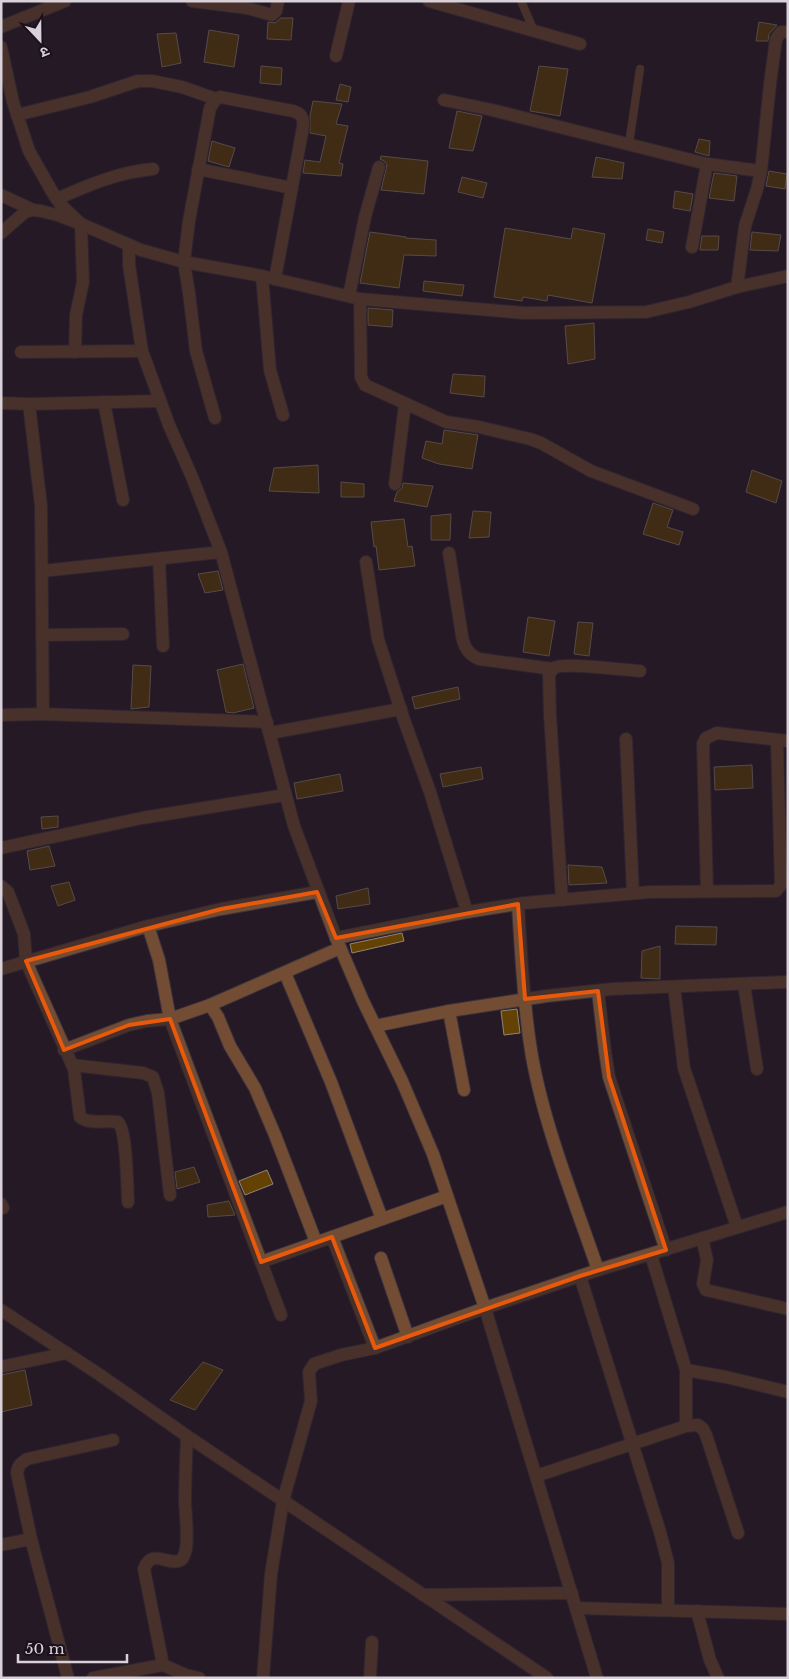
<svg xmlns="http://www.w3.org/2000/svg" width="789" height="1679" viewBox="0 0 789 1679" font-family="'Libre Baskerville','Noto Sans Devanagari',serif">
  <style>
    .building { fill: #634203; stroke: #918575 }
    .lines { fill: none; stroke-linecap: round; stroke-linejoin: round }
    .service-casing { stroke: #3d333e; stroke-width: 9 }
    .minor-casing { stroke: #3d333e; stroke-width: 14 }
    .tertiary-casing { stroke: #3d333e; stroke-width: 14 }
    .service { stroke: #734d33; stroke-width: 8 }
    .minor { stroke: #734d33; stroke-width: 12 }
    .tertiary { stroke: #734d33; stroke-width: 12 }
    .marked { fill: none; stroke: #e8590c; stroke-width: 4; stroke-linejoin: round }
  </style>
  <rect width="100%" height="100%" fill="#241925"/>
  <g class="building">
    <polygon points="281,18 293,18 291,40 267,39 268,22 275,23"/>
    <polygon points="759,22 777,25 769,34 768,41 756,41"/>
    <polygon points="209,30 239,35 234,67 204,62"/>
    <polygon points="176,33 181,63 162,67 157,34"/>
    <polygon points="261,66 282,68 281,85 260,83"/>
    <polygon points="539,66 568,69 560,116 530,111"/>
    <polygon points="340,84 351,87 348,102 336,100"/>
    <polygon points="313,101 342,104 336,124 348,126 339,163 343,164 341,176 303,173 305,160 320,162 326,136 310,133 310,116"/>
    <polygon points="457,111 482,116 473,151 449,148"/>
    <polygon points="699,139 710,141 709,156 695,152"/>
    <polygon points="212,141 235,148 229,167 208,161"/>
    <polygon points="381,156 428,161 424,194 381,190 387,165 384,161 380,159"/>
    <polygon points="596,157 624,163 622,179 592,177"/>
    <polygon points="769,171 787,174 785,189 766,186"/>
    <polygon points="714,173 737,176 734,201 709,198"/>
    <polygon points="462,177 487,183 483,198 458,192"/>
    <polygon points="675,191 693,194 690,211 673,208"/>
    <polygon points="505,228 571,239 573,228 605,234 592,303 548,295 547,301 523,297 522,301 494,297"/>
    <polygon points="648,229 664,232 662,243 646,240"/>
    <polygon points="370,232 406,237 406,238 436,240 436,256 404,255 399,288 360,283"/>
    <polygon points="752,232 781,235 778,251 750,250"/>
    <polygon points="702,236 719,236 718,250 700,250"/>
    <polygon points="424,281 464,285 462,296 423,291"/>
    <polygon points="368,308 393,310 392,327 368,325"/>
    <polygon points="594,323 595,359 568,364 565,326"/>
    <polygon points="453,374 485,376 484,397 450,393"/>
    <polygon points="444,430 478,435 472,469 439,464 422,458 426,441 442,444"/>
    <polygon points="318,465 319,493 269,491 274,468"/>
    <polygon points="752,470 782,481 776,503 746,492"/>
    <polygon points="341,482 364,484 364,497 341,497"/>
    <polygon points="403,483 433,486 427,507 394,501 397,492 402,488"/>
    <polygon points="653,503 673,510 667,527 683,532 679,545 643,534"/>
    <polygon points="473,511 491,512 489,537 469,538"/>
    <polygon points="451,514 450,540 431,540 431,516"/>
    <polygon points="404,519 408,547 412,546 415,566 379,570 376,546 374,547 371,522"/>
    <polygon points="218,571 223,590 205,593 198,574"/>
    <polygon points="528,617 555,621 549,656 523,652"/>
    <polygon points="578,622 593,623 589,656 574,654"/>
    <polygon points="243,664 254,708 233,713 226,712 217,670"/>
    <polygon points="133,665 151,666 149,707 131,709"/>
    <polygon points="458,687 460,699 415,709 412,697"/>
    <polygon points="752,765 753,788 715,790 714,767"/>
    <polygon points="481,767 483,779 443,787 440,774"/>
    <polygon points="340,774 343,791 297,799 294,783"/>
    <polygon points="58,816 58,827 42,829 41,817"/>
    <polygon points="49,846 55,866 30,870 27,851"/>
    <polygon points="568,865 602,867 607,883 569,885"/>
    <polygon points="69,882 75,900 58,906 51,886"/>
    <polygon points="368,888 370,904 338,909 336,896"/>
    <polygon points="676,926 717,927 716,945 675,944"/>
    <polygon points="402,933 404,941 352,953 350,944"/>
    <polygon points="660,946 660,979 641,978 642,951"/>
    <polygon points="517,1009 520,1033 504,1035 501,1011"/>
    <polygon points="194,1167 200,1182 177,1189 175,1172"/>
    <polygon points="267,1170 273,1184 245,1195 239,1181"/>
    <polygon points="229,1201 235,1215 208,1217 207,1205"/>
    <polygon points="203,1362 223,1370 195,1410 170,1400"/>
    <polygon points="25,1370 32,1405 1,1412 1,1375"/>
  </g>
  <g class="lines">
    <defs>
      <g id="service">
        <polyline points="521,1 534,31"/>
        <polyline points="629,144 640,69"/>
      </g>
      <g id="minor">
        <polyline points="192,1 247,8 272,15 276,11 278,1"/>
        <polyline points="429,1 580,44"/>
        <polyline points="1,27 65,1"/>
        <polyline points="1,47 13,102 29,151 54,195 61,205 81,224 83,282 76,315 75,352"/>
        <polyline points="336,56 349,1"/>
        <polyline points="444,100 492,110 707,164 761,171"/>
        <polyline points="17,115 90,97 138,81 152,81 182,87 216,99"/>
        <polyline points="198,169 292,188"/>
        <polyline points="1,195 33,210"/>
        <path d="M57,199C88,185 119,172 153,169"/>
        <polyline points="692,247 707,164"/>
        <polyline points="262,276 270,370 283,415"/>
        <polyline points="737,287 745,226 757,189 761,171 770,84 776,39 781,32 788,32"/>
        <polyline points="349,296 365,217 379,167"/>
        <polyline points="360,299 361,377 365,385 446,422 479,427 530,439 541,443 591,471 693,509"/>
        <polyline points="21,352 142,351"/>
        <polyline points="104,402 123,500"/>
        <polyline points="1,403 29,404 159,401"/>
        <polyline points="29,404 41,506 43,714"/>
        <path d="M215,418L196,351L189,293L184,262L189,221L210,108L216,99L220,97L293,111C302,114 304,118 303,127L275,279"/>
        <polyline points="395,484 405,404"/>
        <path d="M449,553L462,636C464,647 468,654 479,659L553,669"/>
        <polyline points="159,559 163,646"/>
        <polyline points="366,562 378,639 404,720 430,792 467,912"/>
        <polyline points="42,571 221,552"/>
        <polyline points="42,635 123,634"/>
        <polyline points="1,715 43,714 267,722"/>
        <polyline points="270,733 401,709"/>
        <polyline points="626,739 633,893"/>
        <polyline points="1,848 142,818 285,795"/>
        <path d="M1,886L8,892L24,934L26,961L32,975L74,1069L80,1117C89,1125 106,1120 118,1122C127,1131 127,1186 128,1202"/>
        <polyline points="707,891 703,744 706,738 717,733 788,741"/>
        <path d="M562,900L550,715L549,674C551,672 552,670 554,668C564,662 625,670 640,671"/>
        <path d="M518,904C521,951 523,998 530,1044C541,1119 574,1199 598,1270"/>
        <polyline points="148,926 159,960 170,1019 281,1315"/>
        <polyline points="336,938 467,912 524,903 650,892 776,891 781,885 777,740"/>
        <polyline points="1,969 148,926 221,909 317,892"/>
        <polyline points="285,973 331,1082 382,1219"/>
        <polyline points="744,984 757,1069"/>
        <polyline points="674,987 684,1068 737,1227"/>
        <polyline points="598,991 605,1051 609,1077 666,1250"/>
        <polyline points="210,1005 218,1017 230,1046 255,1088 275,1135 316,1242"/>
        <polyline points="449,1011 464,1090"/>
        <polyline points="375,1026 449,1011 546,996 612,989 785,982"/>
        <polyline points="64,1050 129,1025 147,1021 170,1019 210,1005 340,948"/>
        <polyline points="72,1065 143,1073 153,1077 158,1093 170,1195"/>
        <polyline points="1,1204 3,1208"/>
        <polyline points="332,1237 447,1196"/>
        <polyline points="702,1238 707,1260 703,1284 706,1290 788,1309"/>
        <polyline points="651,1255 686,1370 686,1426"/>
        <polyline points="381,1258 408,1337"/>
        <polyline points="261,1262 332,1237 375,1348"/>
        <polyline points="580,1276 660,1532 668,1563 668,1610"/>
        <polyline points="1,1310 100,1375 187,1436 547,1678"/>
        <polyline points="1,1367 67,1353"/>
        <polyline points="686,1370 726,1377 788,1392"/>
        <polyline points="536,1476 686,1426 698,1425 703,1429 706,1435 738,1533"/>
        <polyline points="1,1545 31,1539"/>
        <polyline points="423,1595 572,1593"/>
        <polyline points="577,1608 788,1614"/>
        <polyline points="697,1611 710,1660 718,1678"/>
        <path d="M163,1665L144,1569C152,1547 169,1567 181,1560C184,1558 185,1553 186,1549C188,1535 186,1518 185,1503C185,1481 186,1459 187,1436"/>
        <path d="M68,1678L31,1539L17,1473C18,1465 21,1463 27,1459L113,1440"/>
        <polyline points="93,1678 163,1665 186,1675 199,1678"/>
        <polyline points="263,1678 271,1574 283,1501 311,1401 309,1372 314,1364 341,1355 375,1348 485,1308 598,1270 788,1212"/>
        <polyline points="370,1678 372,1642"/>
      </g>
      <g id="tertiary">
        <polyline points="1,233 25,212 33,210 41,211 57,215 81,224 141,250 184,262 262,276 360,299 524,313 646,312 689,302 737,287 788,276"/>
        <polyline points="129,245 129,265 142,351 169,425 192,477 221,552 294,826 336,938 363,1001 402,1081 433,1154 485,1308 597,1678"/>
      </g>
    </defs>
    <use href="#service" class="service-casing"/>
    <use href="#minor" class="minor-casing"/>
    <use href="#tertiary" class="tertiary-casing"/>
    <use href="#service" class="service"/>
    <use href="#minor" class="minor"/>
    <use href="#tertiary" class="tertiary"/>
  </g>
  <path d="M0 0H789V1679H0ZM317,892L336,938L518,904L525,999L598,991L609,1077L666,1250L580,1276L375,1348L332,1237L261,1262L170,1019L129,1025L64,1050L26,961L221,909Z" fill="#241925" fill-opacity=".55" fill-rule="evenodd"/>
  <path class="marked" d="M317,892L336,938L518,904L525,999L598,991L609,1077L666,1250L580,1276L375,1348L332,1237L261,1262L170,1019L129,1025L64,1050L26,961L221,909Z"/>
  <rect width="789" height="1679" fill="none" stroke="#d9d1d9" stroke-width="5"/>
  <g transform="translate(40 40) rotate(158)" stroke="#1b101c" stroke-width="4" paint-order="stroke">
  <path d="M0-4L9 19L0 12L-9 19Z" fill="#d9d1d9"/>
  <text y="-8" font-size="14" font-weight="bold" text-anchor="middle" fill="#d9d1d9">उ</text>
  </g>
  <path d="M18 1654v8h109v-8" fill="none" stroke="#d9d1d9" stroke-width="2.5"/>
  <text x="25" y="1654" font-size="15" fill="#d9d1d9" stroke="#1b101c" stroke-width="4" paint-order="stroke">50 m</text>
</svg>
